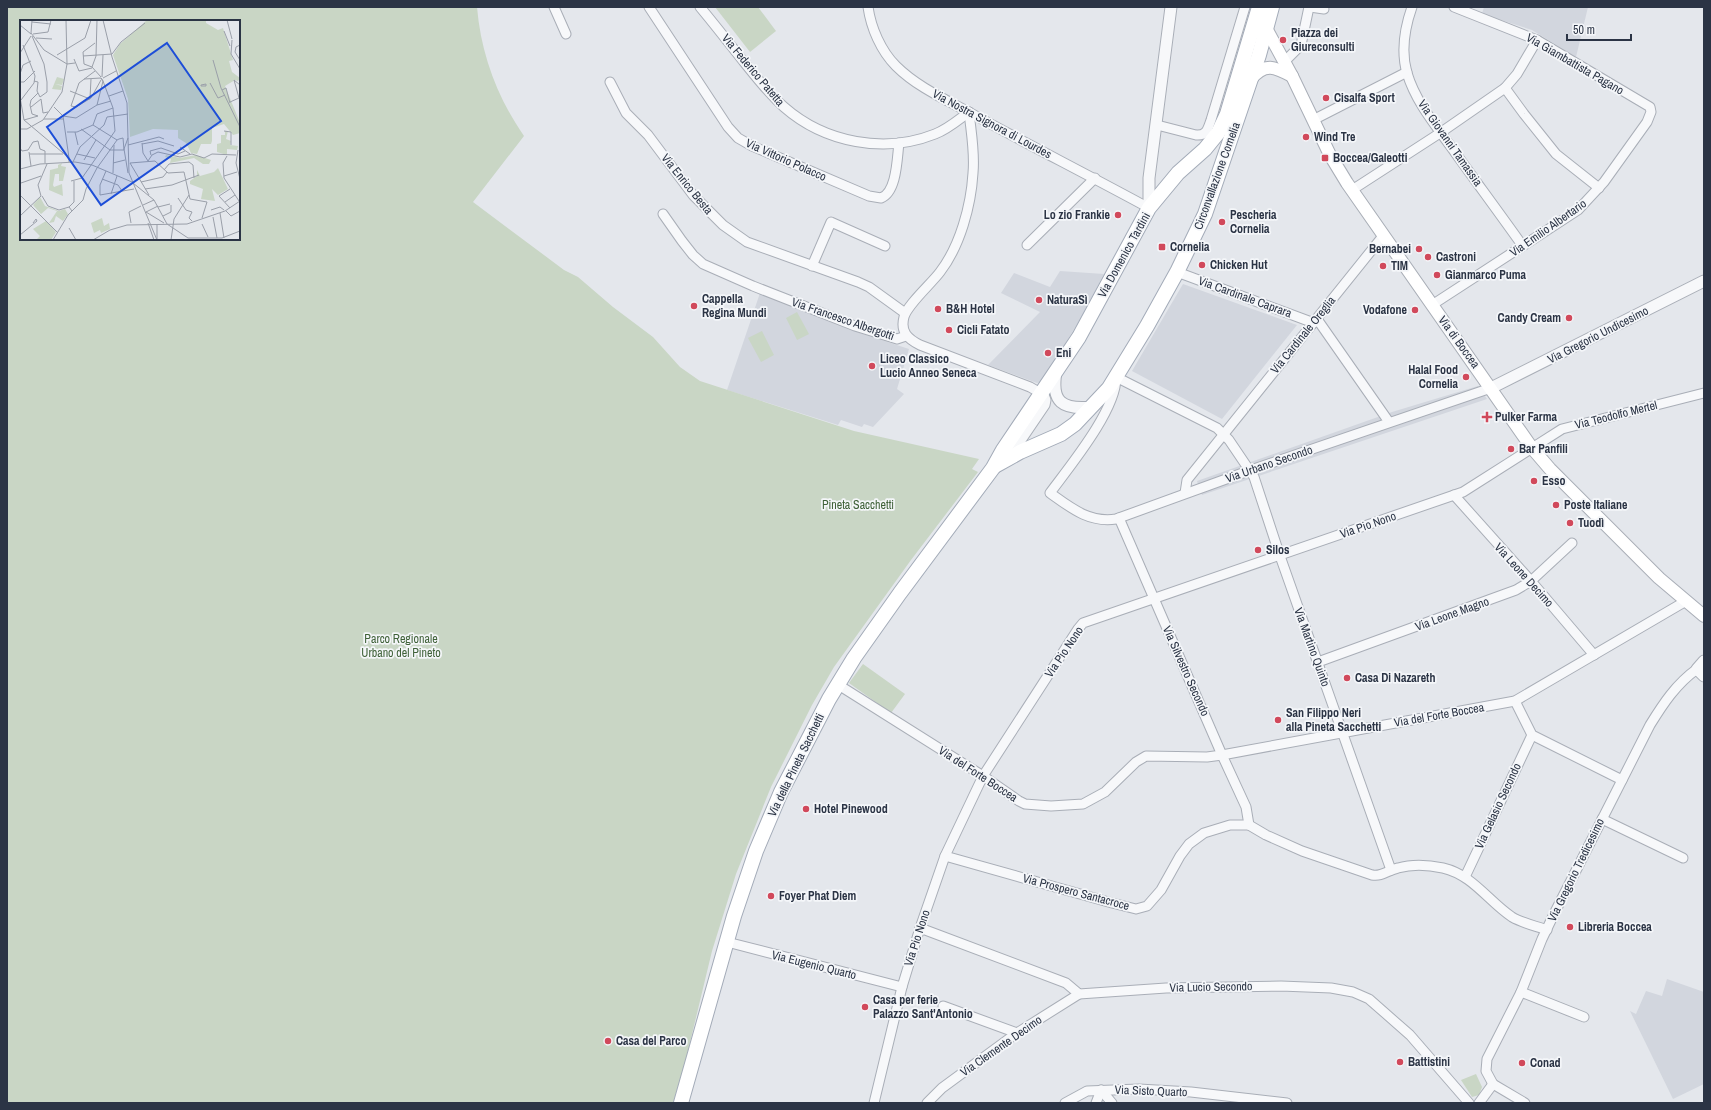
<svg xmlns="http://www.w3.org/2000/svg" width="1711" height="1110" viewBox="0 0 1711 1110" font-family="'Archivo Narrow',sans-serif">
  <style>
    .built { fill: #d2d6de }
    .green { fill: #c9d6c5; fill-rule: evenodd }
    .lines { fill: none; stroke-linecap: round; stroke-linejoin: round }
    .minor-casing { stroke: #a9aeb7; stroke-width: 11 }
    .tertiary-casing { stroke: #a9aeb7; stroke-width: 13 }
    .secondary-casing { stroke: #a9aeb7; stroke-width: 14 }
    .primary-casing { stroke: #a3abb8; stroke-width: 16 }
    .minor { stroke: #f7f8fa; stroke-width: 9 }
    .tertiary { stroke: #f7f8fa; stroke-width: 11 }
    .secondary { stroke: #fff; stroke-width: 12 }
    .primary { stroke: #fff; stroke-width: 14 }
    .poi-dot { fill: #d1495b; stroke: #f4f6f9; stroke-width: 1.5 }
    .labels { text-anchor: middle; dominant-baseline: central; stroke-width: 3.5; stroke-linejoin: round; paint-order: stroke }
    .poi-label { font-size: 12px; font-weight: bold; fill: #2b3445; stroke: #f4f6f9; text-anchor: start }
    .street-label { font-size: 12px; fill: #2b3445; stroke: #f4f6f9 }
    .park-label { font-size: 12px; fill: #3f6138; stroke: #f4f6f9 }
    .inset-road { fill: none; stroke: #9a9fa9; stroke-width: 1 }
    .view { fill: #1d4ed8; fill-opacity: 0.15; stroke: #1d4ed8; stroke-width: 2 }
    .inset-edge { fill: none; stroke: #2b3445; stroke-width: 2 }
  </style>
  <rect width="100%" height="100%" fill="#e4e7ec"/>
  <g class="built">
    <polygon points="1484,7 1588,7 1576,57 1532,30 1482,14"/>
    <polygon points="1060,271 1104,274 1082,316 1042,382 1037,383 988,365 1040,312 1001,293 1014,273 1050,287"/>
    <polygon points="1183,284 1297,325 1222,419 1132,371"/>
    <polygon points="760,293 857,332 909,349 897,389 904,394 873,427 864,424 862,427 841,420 838,425 727,390"/>
    <polygon points="1478,386 1487,399 1202,495 1199,488 1197,481 1392,412"/>
    <polygon points="1667,979 1704,992 1704,1084 1673,1099 1630,1011 1636,1014 1646,991 1662,996"/>
  </g>
  <g class="green">
    <path d="M7,7H477C481,54 497,97 524,136L473,202L564,270L578,277L613,307L653,337L680,367L700,381L854,431L979,459L972,469L978,472L911,560L834,667L812,705L771,787L736,874L712,951L686,1059L673,1103H7ZM21,21H239V239H21Z"/>
    <polygon points="715,7 758,7 776,31 750,52"/>
    <polygon points="797,312 809,334 797,340 786,318"/>
    <polygon points="762,331 774,355 761,362 748,338"/>
    <polygon points="863,664 905,694 891,713 849,683"/>
    <polygon points="1476,1074 1482,1087 1479,1095 1472,1097 1461,1080"/>
  </g>
  <g class="lines">
    <defs>
      <g id="minor">
        <polyline points="554,7 566,34"/>
        <path d="M649,7L728,127L738,138L752,146L869,196L881,198C897,192 897,158 899,143"/>
        <path d="M700,7C715,25 729,43 744,62C757,78 769,94 784,107C825,143 885,154 935,134C948,129 958,120 969,112"/>
        <path d="M868,7C871,28 881,51 896,66C918,88 949,101 976,116C1033,147 1092,177 1149,208"/>
        <polyline points="1310,7 1324,9"/>
        <path d="M1412,7C1405,27 1401,52 1407,73C1416,103 1437,127 1454,151C1477,183 1500,214 1522,245"/>
        <polyline points="1284,62 1301,45 1309,7"/>
        <polyline points="610,82 626,113 648,135 693,195 723,225 747,242 858,282 869,287 905,313"/>
        <polyline points="1505,88 1524,114 1556,154 1599,188"/>
        <path d="M969,112C971,132 975,152 973,173C971,206 960,246 940,272C931,284 907,305 904,317C900,332 908,339 920,345L1030,387L1044,395L1046,400L1045,405L1011,455"/>
        <polyline points="1313,120 1407,72"/>
        <path d="M1157,125L1196,135C1207,136 1208,128 1211,120L1245,7"/>
        <polyline points="1352,190 1440,133 1505,88 1517,74 1537,40"/>
        <polyline points="663,214 682,241 693,255 703,264 753,286 855,326 897,339 906,336"/>
        <polyline points="1027,245 1095,178"/>
        <polyline points="812,266 831,222 885,246"/>
        <polyline points="1177,272 1314,323"/>
        <polyline points="1432,305 1578,210 1604,182 1647,122 1651,112 1650,107 1537,40 1454,7"/>
        <polyline points="1317,319 1389,422"/>
        <polyline points="1185,493 1187,480 1383,236"/>
        <polyline points="1454,495 1531,581 1594,655"/>
        <polyline points="1119,518 1222,755 1246,807 1249,825"/>
        <polyline points="1318,662 1516,590 1531,581 1572,543"/>
        <polyline points="837,684 983,776 1019,801 1025,804 1051,806 1083,804 1105,792 1136,762 1146,756 1207,757 1222,755 1515,701 1686,601"/>
        <polyline points="1515,701 1532,735 1622,780"/>
        <polyline points="1602,819 1683,858"/>
        <path d="M945,856L1112,903L1136,909L1147,906L1161,890L1180,856L1189,844L1204,833L1230,825H1249L1266,835L1302,851L1372,875C1382,877 1388,870 1398,868C1412,864 1429,865 1443,868C1473,875 1488,901 1512,917C1522,923 1536,926 1547,930"/>
        <path d="M1391,870L1280,556L1254,477L1229,440L1217,428L1116,377C1117,409 1070,466 1050,493C1071,508 1089,523 1116,519L1251,470L1491,388"/>
        <polyline points="1465,877 1532,735"/>
        <polyline points="920,928 1066,983 1079,994 1166,988 1281,986 1331,988 1353,992 1369,999 1410,1035 1469,1103"/>
        <polyline points="727,942 902,987"/>
        <polyline points="1521,992 1584,1017"/>
        <polyline points="943,1006 1017,1033"/>
        <polyline points="1101,1090 1112,1103"/>
        <polyline points="874,1103 902,987 920,928 945,856 983,776 1078,629 1083,623 1463,492 1562,429 1704,393"/>
        <polyline points="927,1103 942,1088 1017,1033 1079,994"/>
        <polyline points="1065,1103 1087,1091 1139,1089 1191,1092 1287,1103"/>
        <polyline points="1096,1103 1101,1090"/>
        <polyline points="1479,1103 1493,1084"/>
        <path d="M1525,1103L1493,1084L1486,1071L1487,1059L1521,992L1542,939L1555,912L1650,725C1663,704 1676,684 1697,669"/>
      </g>
      <g id="tertiary">
        <polyline points="1149,208 1149,178 1171,7"/>
        <path d="M1056,372C1051,402 1062,410 1092,407"/>
        <polyline points="1491,388 1704,281"/>
        <polyline points="1704,661 1697,669 1704,676"/>
      </g>
      <g id="secondary">
        <polyline points="1266,28 1292,76 1330,155 1347,183 1532,448 1550,469 1659,578 1704,616"/>
        <path d="M1251,79C1265,62 1275,67 1292,76"/>
      </g>
      <g id="primary">
        <polyline points="995,466 1020,452 1061,434 1075,424 1109,388 1147,326 1177,272 1205,214 1259,55 1272,7"/>
        <polyline points="681,1103 734,916 756,851 781,792 829,699 854,658 900,593 993,468 1003,450 1079,337 1149,208 1178,173 1205,149 1218,133 1227,114 1259,7"/>
      </g>
    </defs>
    <use href="#minor" class="minor-casing"/>
    <use href="#tertiary" class="tertiary-casing"/>
    <use href="#secondary" class="secondary-casing"/>
    <use href="#primary" class="primary-casing"/>
    <use href="#minor" class="minor"/>
    <use href="#tertiary" class="tertiary"/>
    <use href="#secondary" class="secondary"/>
    <use href="#primary" class="primary"/>
  </g>
  <g class="poi-dot">
    <circle cx="1283" cy="40" r="4"/>
    <circle cx="1326" cy="98" r="4"/>
    <circle cx="1306" cy="137" r="4"/>
    <rect x="1321" y="154" width="8" height="8" rx="2"/>
    <circle cx="1118" cy="215" r="4"/>
    <circle cx="1222" cy="222" r="4"/>
    <rect x="1158" y="243" width="8" height="8" rx="2"/>
    <circle cx="1419" cy="249" r="4"/>
    <circle cx="1428" cy="257" r="4"/>
    <circle cx="1202" cy="265" r="4"/>
    <circle cx="1383" cy="266" r="4"/>
    <circle cx="1437" cy="275" r="4"/>
    <circle cx="1039" cy="300" r="4"/>
    <circle cx="694" cy="306" r="4"/>
    <circle cx="938" cy="309" r="4"/>
    <circle cx="1415" cy="310" r="4"/>
    <circle cx="1569" cy="318" r="4"/>
    <circle cx="949" cy="330" r="4"/>
    <circle cx="1048" cy="353" r="4"/>
    <circle cx="872" cy="366" r="4"/>
    <circle cx="1466" cy="377" r="4"/>
    <path d="M1485 411h4v4h4v4h-4v4h-4v-4h-4v-4h4z"/>
    <circle cx="1511" cy="449" r="4"/>
    <circle cx="1534" cy="481" r="4"/>
    <circle cx="1556" cy="505" r="4"/>
    <circle cx="1570" cy="523" r="4"/>
    <circle cx="1258" cy="550" r="4"/>
    <circle cx="1347" cy="678" r="4"/>
    <circle cx="1278" cy="720" r="4"/>
    <circle cx="806" cy="809" r="4"/>
    <circle cx="771" cy="896" r="4"/>
    <circle cx="1570" cy="927" r="4"/>
    <circle cx="865" cy="1007" r="4"/>
    <circle cx="608" cy="1041" r="4"/>
    <circle cx="1400" cy="1062" r="4"/>
    <circle cx="1522" cy="1063" r="4"/>
  </g>
  <g class="labels">
    <g class="poi-label">
      <text x="1291" y="33">Piazza dei<tspan x="1291" dy="14">Giureconsulti</tspan></text>
      <text x="1334" y="98">Cisalfa Sport</text>
      <text x="1314" y="137">Wind Tre</text>
      <text x="1333" y="158">Boccea/Galeotti</text>
      <text x="1110" y="215" text-anchor="end">Lo zio Frankie</text>
      <text x="1230" y="215">Pescheria<tspan x="1230" dy="14">Cornelia</tspan></text>
      <text x="1170" y="247">Cornelia</text>
      <text x="1411" y="249" text-anchor="end">Bernabei</text>
      <text x="1436" y="257">Castroni</text>
      <text x="1210" y="265">Chicken Hut</text>
      <text x="1391" y="266">TIM</text>
      <text x="1445" y="275">Gianmarco Puma</text>
      <text x="702" y="299">Cappella<tspan x="702" dy="14">Regina Mundi</tspan></text>
      <text x="1047" y="300">NaturaSì</text>
      <text x="946" y="309">B&amp;H Hotel</text>
      <text x="1407" y="310" text-anchor="end">Vodafone</text>
      <text x="1561" y="318" text-anchor="end">Candy Cream</text>
      <text x="957" y="330">Cicli Fatato</text>
      <text x="1056" y="353">Eni</text>
      <text x="880" y="359">Liceo Classico<tspan x="880" dy="14">Lucio Anneo Seneca</tspan></text>
      <text x="1458" y="370" text-anchor="end">Halal Food<tspan x="1458" dy="14">Cornelia</tspan></text>
      <text x="1495" y="417">Pulker Farma</text>
      <text x="1519" y="449">Bar Panfili</text>
      <text x="1542" y="481">Esso</text>
      <text x="1564" y="505">Poste Italiane</text>
      <text x="1578" y="523">Tuodì</text>
      <text x="1266" y="550">Silos</text>
      <text x="1355" y="678">Casa Di Nazareth</text>
      <text x="1286" y="713">San Filippo Neri<tspan x="1286" dy="14">alla Pineta Sacchetti</tspan></text>
      <text x="814" y="809">Hotel Pinewood</text>
      <text x="779" y="896">Foyer Phat Diem</text>
      <text x="1578" y="927">Libreria Boccea</text>
      <text x="873" y="1000">Casa per ferie<tspan x="873" dy="14">Palazzo Sant'Antonio</tspan></text>
      <text x="616" y="1041">Casa del Parco</text>
      <text x="1408" y="1062">Battistini</text>
      <text x="1530" y="1063">Conad</text>
    </g>
    <g class="street-label">
      <text transform="translate(1575 64) rotate(30)">Via Giambattista Pagano</text>
      <text transform="translate(753 70) rotate(50)">Via Federico Patetta</text>
      <text transform="translate(992 124) rotate(28)">Via Nostra Signora di Lourdes</text>
      <text transform="translate(1450 143) rotate(55)">Via Giovanni Tamassia</text>
      <text transform="translate(786 160) rotate(24)">Via Vittorio Polacco</text>
      <text transform="translate(1217 176) rotate(-70)">Circonvallazione Cornelia</text>
      <text transform="translate(687 184) rotate(51)">Via Enrico Besta</text>
      <text transform="translate(1548 228) rotate(-35)">Via Emilio Albertario</text>
      <text transform="translate(1124 255) rotate(-61)">Via Domenico Tardini</text>
      <text transform="translate(1245 297) rotate(20)">Via Cardinale Caprara</text>
      <text transform="translate(843 319) rotate(19)">Via Francesco Albergotti</text>
      <text transform="translate(1303 335) rotate(-51)">Via Cardinale Oreglia</text>
      <text transform="translate(1598 335) rotate(-27)">Via Gregorio Undicesimo</text>
      <text transform="translate(1459 342) rotate(54)">Via di Boccea</text>
      <text transform="translate(1616 415) rotate(-14)">Via Teodolfo Mertel</text>
      <text transform="translate(1269 464) rotate(-19)">Via Urbano Secondo</text>
      <text transform="translate(1368 525) rotate(-19)">Via Pio Nono</text>
      <text transform="translate(1524 575) rotate(48)">Via Leone Decimo</text>
      <text transform="translate(1452 614) rotate(-20)">Via Leone Magno</text>
      <text transform="translate(1312 647) rotate(70)">Via Martino Quinto</text>
      <text transform="translate(1064 652) rotate(-56)">Via Pio Nono</text>
      <text transform="translate(1186 671) rotate(66)">Via Silvestro Secondo</text>
      <text transform="translate(1439 715) rotate(-10)">Via del Forte Boccea</text>
      <text transform="translate(796 765) rotate(-64)">Via della Pineta Sacchetti</text>
      <text transform="translate(978 774) rotate(33)">Via del Forte Boccea</text>
      <text transform="translate(1498 806) rotate(-65)">Via Gelasio Secondo</text>
      <text transform="translate(1576 870) rotate(-64)">Via Gregorio Tredicesimo</text>
      <text transform="translate(1076 892) rotate(15)">Via Prospero Santacroce</text>
      <text transform="translate(917 938) rotate(-72)">Via Pio Nono</text>
      <text transform="translate(814 965) rotate(14)">Via Eugenio Quarto</text>
      <text transform="translate(1211 987) rotate(-1)">Via Lucio Secondo</text>
      <text transform="translate(1001 1046) rotate(-35)">Via Clemente Decimo</text>
      <text transform="translate(1151 1091) rotate(2)">Via Sisto Quarto</text>
    </g>
    <g class="park-label">
      <text x="858" y="505">Pineta Sacchetti</text>
      <text x="401" y="639">Parco Regionale<tspan x="401" dy="14">Urbano del Pineto</tspan></text>
    </g>
  </g>
  <g transform="translate(20 20)">
    <rect width="220" height="220" fill="#e4e7ec"/>
    <path d="M127,0H186V3L198,10L203,8L213,40L209,41L212,52L220,58L218,61L215,60L205,66L220,103V113L213,115L204,104L192,108V121L191,124H181L177,134L171,133L166,123L158,118V110L133,109L110,117L108,79L93,35L100,24ZM37,57L44,59L42,65L35,64L42,66L41,70L32,69ZM205,111H208L206,119L211,121L210,125L218,126L217,130L207,129V135L197,132V124L201,123V115H205ZM146,135L160,138L176,135L191,140L189,144H183L174,138L150,143L151,139L145,137ZM42,143L41,146L46,147L43,161H39V154H35L33,165L34,167L42,164L43,176L29,170L30,150L38,148V145ZM198,148L208,169L198,175L192,169L195,181L181,179L183,169L170,164V161L177,156V150L180,156L194,152ZM20,177L25,186L39,191L45,189L48,194L43,201L36,196L34,202L29,203L37,191L28,188L21,194L13,185ZM82,198L84,206L89,203L90,209L81,213L80,210L74,213L71,203ZM26,201L36,212L31,220H16L20,216L13,209Z" fill="#c9d6c5"/>
    <path class="inset-road" d="M83,0L92,37L107,83L109,153L137,220M207,0L212,19M12,2L31,4M0,5L11,14M204,11L210,26M11,13L24,30L47,44L55,43M11,13L12,0M13,14L28,12L31,0M12,16L24,44L27,62V72L20,77L17,71L18,62L14,61M16,18L32,19M212,20L211,34L220,49M75,23L63,32L64,44L72,47L81,57M220,25L216,27L215,32L220,40M0,33L11,16M37,35L65,18L71,0M63,36L92,34L101,22L125,3M54,39L59,51L72,48M193,40L201,68L220,107M72,47L76,36L77,0M75,51L59,63L51,86L56,87L71,78L81,60M0,54L3,45L11,41M82,57L83,35M83,58L96,51M64,59L81,58L83,61L81,58M0,62H4L15,51M190,63L198,78L205,75M186,64V66H181V65L186,64M202,70L206,68L210,83M50,71L70,79M89,76L103,71M0,77L4,100L49,138V142M70,78L71,59M21,79L23,93L28,92M1,80L14,63L15,56L3,25M210,82L219,78L214,60L220,65M77,85L83,61M11,87L21,79M34,87L43,96L56,98L77,85L91,81M43,96L49,138M24,99H43M4,100L18,96L12,94L10,85L11,80L18,73M73,105L97,120M0,109H7L23,100L42,72L47,44L46,0M204,111L211,112V125M47,112H57L73,105L77,94L93,88M55,112L58,125M220,113V152M108,118L104,129L108,153M122,123L123,133L128,141M122,124L138,121L154,126M108,125L139,117L144,119M160,127L170,134M0,128L2,131L8,130L13,122L18,121L20,129L25,131V143M218,130L216,143L220,159M9,132L11,146M9,134H43M57,134L75,138M131,135L130,131L141,128L158,134L165,131M207,136L203,143L204,158L219,181M64,140L76,120M128,141L132,135L138,132L160,137L172,134L184,138L192,134L216,135M53,142L60,127L84,105L87,97L108,94M93,143L105,140M0,149L20,144L55,142L72,145L112,162M144,150L149,144L169,142L173,145L174,158M86,151L80,165V175L114,169M93,153L94,125M204,156L217,152M82,159L98,165L102,171M51,161L62,158L95,111L93,88L83,61M121,162L143,157L147,152M1,163L21,156M113,163L134,180L147,204L168,218H202L220,211M125,169L152,165L179,155M91,174L97,156M0,175L37,212M129,175L110,143L135,141L148,153L164,152L170,179L187,182L182,198M22,176L28,186L39,190L49,187L52,191M158,178L166,190L172,192L169,198L172,201M205,182L215,175M123,185L134,180M49,187L54,182V161M138,187L150,184M210,188L199,176L210,169M191,190L200,187L204,190M206,191L211,196L220,191M126,192L138,186M126,192L144,203M200,193L204,218M0,196L21,176L18,165L27,144M143,196L151,192V185M193,197L197,218M111,203L109,192L121,186M128,203L134,220M182,204L188,217M49,208L56,220M0,215L17,201L16,199L13,203M137,219V205M33,220L48,195L63,180L66,169L77,148L90,130L97,120L99,119L103,118L104,130H90L61,109M73,220L90,210L107,205L167,204L205,191L220,181M151,220L154,199L169,175"/>
    <path class="view" d="M147,23L201,101L81,185L27,107Z"/>
    <rect width="220" height="220" class="inset-edge"/>
  </g>
  <rect width="1711" height="1110" fill="none" stroke="#2b3445" stroke-width="16"/>
  <path d="M1567 34v6h64v-6" fill="none" stroke="#2b3445" stroke-width="2"/>
  <text x="1573" y="34" font-size="12" fill="#2b3445" stroke="#f4f6f9" stroke-width="3" paint-order="stroke">50 m</text>
</svg>
